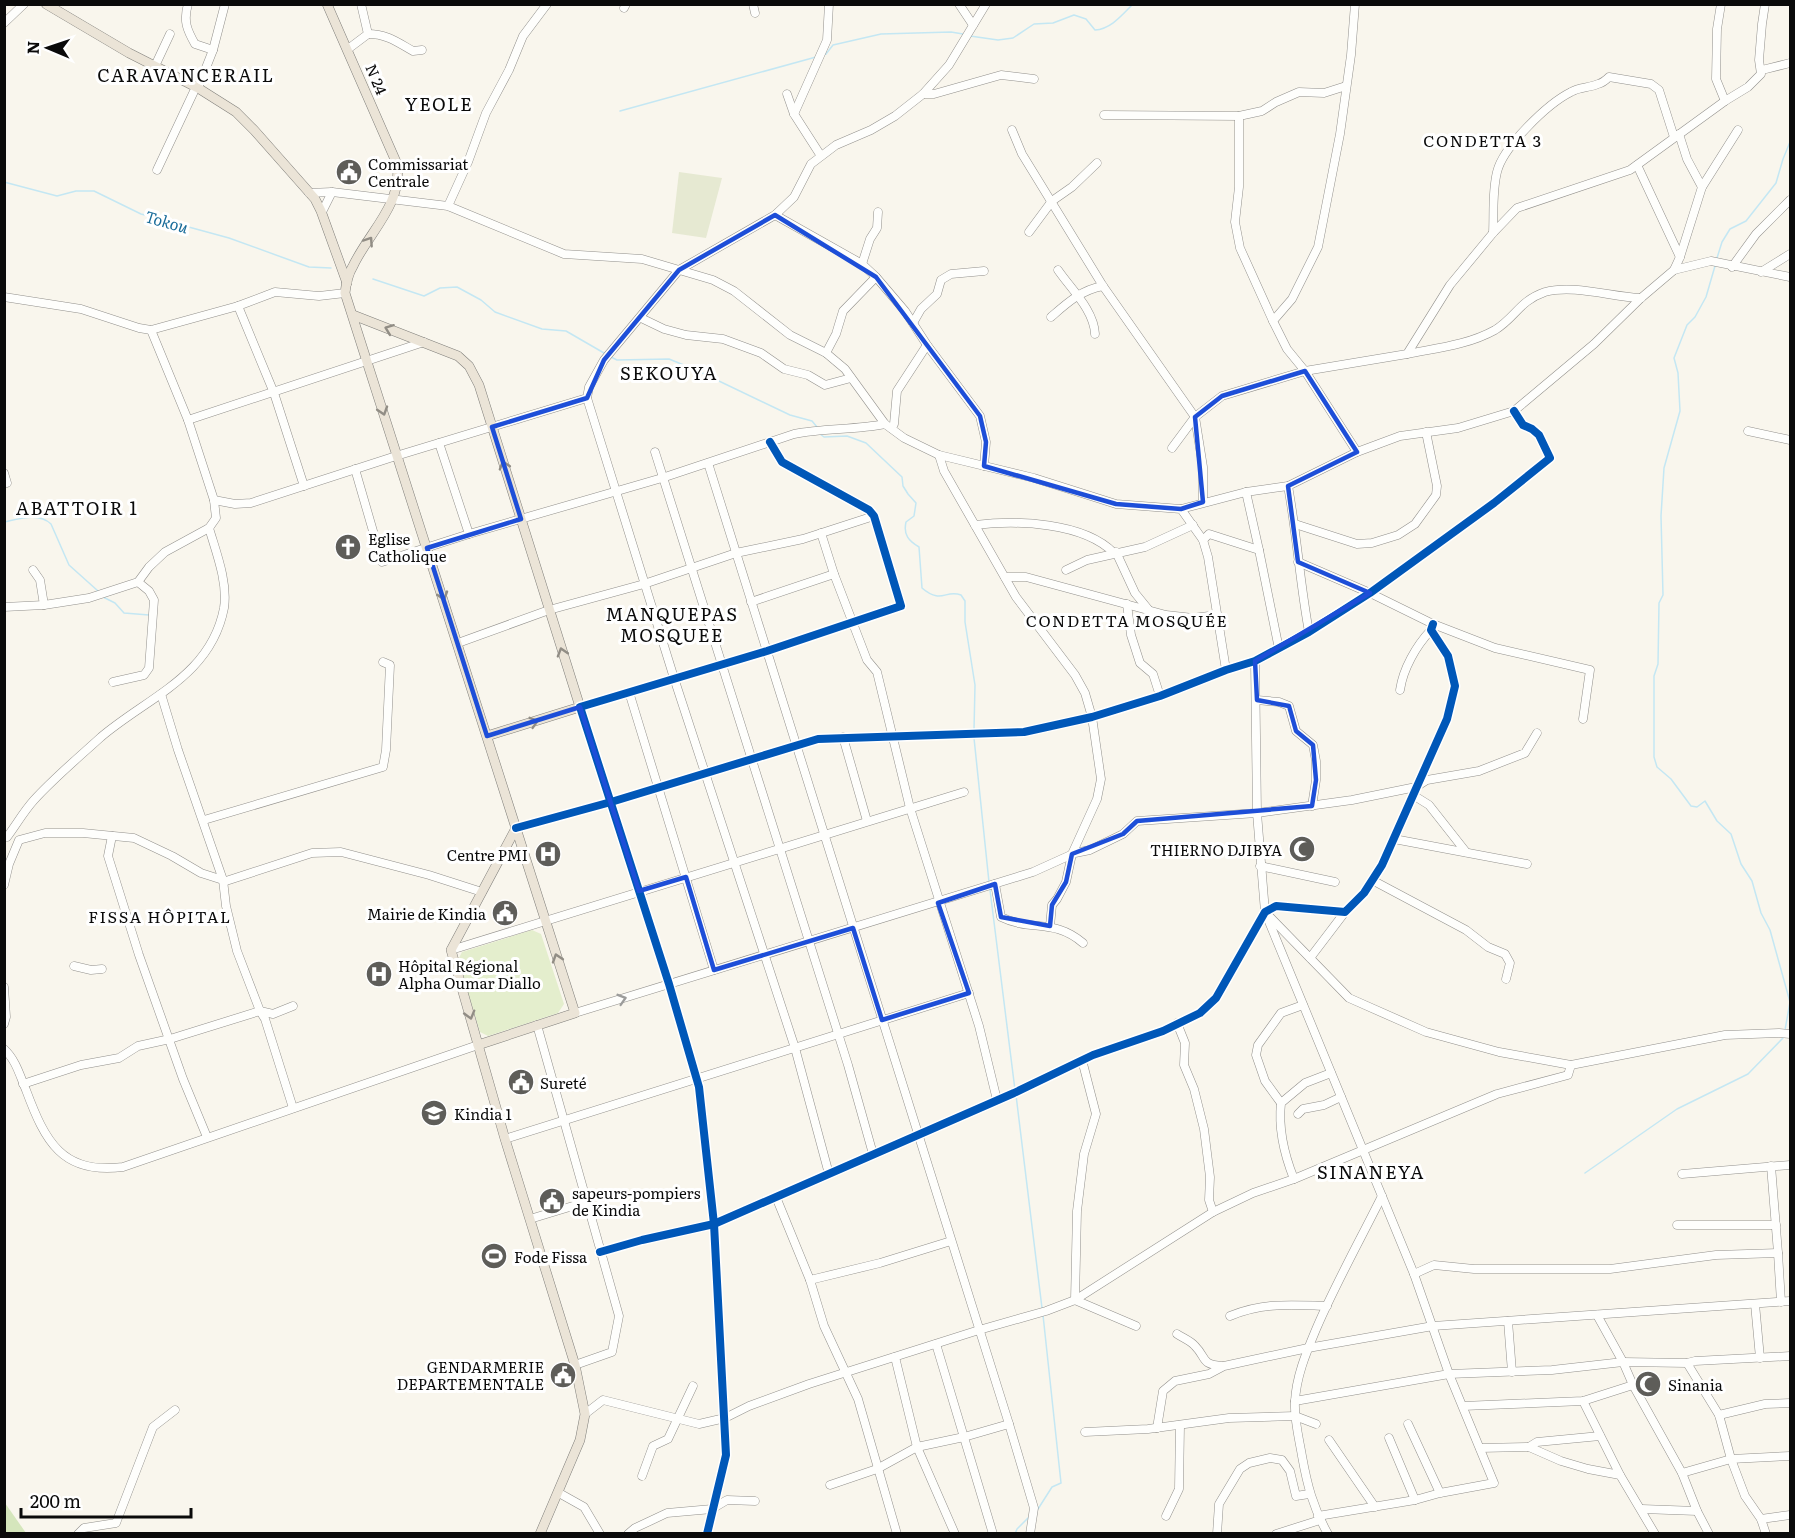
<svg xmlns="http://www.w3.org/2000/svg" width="1795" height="1538" viewBox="0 0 1795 1538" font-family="Literata,serif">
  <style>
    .green { fill: #e4eecd }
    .forest { fill: #d5e6bc }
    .cemetery { fill: #e6e9d2 }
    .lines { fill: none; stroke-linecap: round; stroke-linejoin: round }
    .stream { stroke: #c4e7f3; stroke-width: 1.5 }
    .minor-casing { stroke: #92908c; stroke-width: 9 }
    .major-casing { stroke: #7f7e7a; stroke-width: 10 }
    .minor { stroke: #fefefc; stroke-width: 8 }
    .major { stroke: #ebe4d7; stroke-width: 9 }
    .cycleway-casing { stroke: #fff; stroke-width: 11 }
    .cycleway { stroke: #0057b8; stroke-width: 8 }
    .oneway { stroke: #918d85 }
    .oneway2 { stroke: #9c9c9b }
    .marked { fill: none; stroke: #1d4ed8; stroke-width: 4.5; stroke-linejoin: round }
    .labels { text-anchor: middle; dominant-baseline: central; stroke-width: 6; stroke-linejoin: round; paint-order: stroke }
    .street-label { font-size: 15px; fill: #0a0a0a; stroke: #fff }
    .poi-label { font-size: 15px; fill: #0a0a0a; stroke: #fff; text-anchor: start }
    .neighbourhood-label { font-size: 16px; letter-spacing: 1.5px; fill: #0a0a0a; stroke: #fff }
    .water-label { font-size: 16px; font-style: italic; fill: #176b99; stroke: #fff }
    .quarter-label { font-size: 18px; letter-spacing: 1.5px; fill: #0a0a0a; stroke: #fff }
  </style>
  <rect width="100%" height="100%" fill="#f9f6ed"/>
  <polygon class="green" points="532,930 541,934 564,1004 558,1013 488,1036 480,1032 458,960 462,952"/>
  <polygon class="forest" points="4,1503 5,1503 26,1533 5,1533"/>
  <polygon class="cemetery" points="679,172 722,178 706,238 672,233"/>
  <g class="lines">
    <g class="stream">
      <path d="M970,36L998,40L1013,38L1034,24L1053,23L1074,15L1086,19L1095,30C1111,29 1122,15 1133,4"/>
      <polyline points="823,55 826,54 833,45 881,34 951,32 963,34"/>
      <polyline points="620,111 816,57"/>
      <polyline points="4,182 57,196 76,191 94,191 141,214 229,238 309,267 331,268"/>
      <polyline points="1717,258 1722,242 1730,229 1746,221 1776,183 1783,159 1790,142"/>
      <polyline points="1715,266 1706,297 1695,317 1687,325 1674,358 1678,373 1680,411 1664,468 1661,516 1663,595 1659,603 1658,664 1654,676 1654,757 1657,767 1671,779 1691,806 1697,807 1705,801 1717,821 1731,834 1741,864 1752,881 1761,913 1770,930 1790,1002 1785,1030"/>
      <polyline points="373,279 424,296 440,288 457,287 481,300 495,312 542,329 566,331 604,353"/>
      <polyline points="611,357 617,360 669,359 696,370 790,415 812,421 817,427"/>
      <path d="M820,434L824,437L847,436L866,443L902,477L903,486L908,494L916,503L914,516L906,522C903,535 909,541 919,547L922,588C942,605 945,589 961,595L965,601V622L975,685L974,730"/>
      <path d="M4,522C19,519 39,512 51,524L69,565L98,591"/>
      <polyline points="103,597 115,603 124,613 149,615"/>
      <polyline points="974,738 989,882"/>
      <polyline points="990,890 1015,1090"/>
      <polyline points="1016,1095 1042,1308"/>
      <polyline points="1585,1173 1677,1109 1748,1074 1783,1038"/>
      <polyline points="1038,1509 1052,1487 1061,1483 1043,1315"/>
      <polyline points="1015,1534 1017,1529 1030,1516"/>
    </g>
    <defs>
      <g id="minor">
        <path d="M188,4C183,21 187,30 195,44L213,50"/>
        <polyline points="753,4 755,13"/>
        <polyline points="959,4 973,25"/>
        <polyline points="1355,4 1351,55 1340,134 1318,247 1292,299 1273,321 1287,349 1305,371 1357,452"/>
        <polyline points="1721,4 1717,29 1716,79 1725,101"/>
        <polyline points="624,8 626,4"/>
        <polyline points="4,23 24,4"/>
        <path d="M368,34C387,34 397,42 413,51L422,50"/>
        <polyline points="348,49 368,34 361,4"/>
        <polyline points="155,66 170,34"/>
        <polyline points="1762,70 1790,63"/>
        <polyline points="198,88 213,50 225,4"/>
        <polyline points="787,94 794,114 821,156"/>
        <polyline points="923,94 934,94 1001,75 1034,79"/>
        <polyline points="794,114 827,40 829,4"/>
        <polyline points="1104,115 1239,116 1262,111 1276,102 1299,92 1324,93 1346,86"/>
        <polyline points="1239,116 1239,187 1235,222 1240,248 1273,321"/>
        <polyline points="1012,130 1022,154 1103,286 1195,417 1203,467 1203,502"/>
        <polyline points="1637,165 1680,257"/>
        <polyline points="157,170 196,87"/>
        <polyline points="1702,187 1738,130"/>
        <polyline points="309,193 332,192 448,206 564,254 642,259 713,280 734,291 790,335 826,353 845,369 885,424 904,438 939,455 1034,478 1116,504 1181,509 1203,540 1208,557 1226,670"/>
        <polyline points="448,206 468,162 486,113 509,70 523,36 547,4"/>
        <polyline points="322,212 332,192"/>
        <polyline points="775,215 862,264 876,277 905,311 927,345 980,416 986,442 984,466"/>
        <polyline points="1029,232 1052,201 1072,187 1097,163"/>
        <path d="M1493,233C1494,213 1492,192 1497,172C1503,147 1547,104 1571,92C1579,87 1589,88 1598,84C1602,83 1606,80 1609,77L1651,84L1659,90L1674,137"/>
        <polyline points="862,264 870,239 877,228 878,212"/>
        <polyline points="1732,267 1756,234 1790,200"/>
        <path d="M1058,270C1071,289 1094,310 1095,334"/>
        <polyline points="1674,270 1680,257 1702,187 1687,159 1679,134"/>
        <polyline points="1761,272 1790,254"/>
        <polyline points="4,297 81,309 139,328 151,330 238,306 275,292 319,296 345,293"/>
        <polyline points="238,306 274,393 304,486"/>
        <path d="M1051,317C1067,303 1081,290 1103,286"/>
        <polyline points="641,318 664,329 686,335 723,339 761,353 784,369 808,375 825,385 851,378"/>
        <polyline points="913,323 921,309 937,294 941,280 951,274 984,271"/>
        <polyline points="826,353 836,334 843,311 876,277"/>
        <path d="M1407,354C1437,348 1468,345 1495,330C1516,317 1519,301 1545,292C1573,284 1612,297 1641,298"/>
        <polyline points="188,420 424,342"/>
        <polyline points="891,428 894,424 897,391 927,345"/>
        <polyline points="1748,431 1790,440"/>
        <polyline points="439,443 469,534"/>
        <polyline points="1172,448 1195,417 1222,396 1305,371 1407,354 1450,285 1493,233 1517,208 1630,170 1725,101 1748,87 1761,74 1759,60 1762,24 1765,4"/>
        <polyline points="655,452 848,1065 873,1154"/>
        <polyline points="939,455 944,471 1016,597 1075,675 1085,693 1092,717 1101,779 1097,799 1072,854 1066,882 1057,899 1052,905 1050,926"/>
        <polyline points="708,463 1009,1424 1034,1508 1030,1534"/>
        <path d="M355,469L382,562L469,534L662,478L794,434C824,428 855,430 885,424"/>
        <polyline points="4,473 7,483"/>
        <path d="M1288,486C1297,535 1300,584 1309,632"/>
        <polyline points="1246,492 1259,550"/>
        <polyline points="214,500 235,504 251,503 396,456 587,398"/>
        <polyline points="1181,509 1246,492 1288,486 1357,452 1400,436 1458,428 1514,411 1594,344 1641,298 1674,270 1711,261 1790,277"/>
        <polyline points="1295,524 1357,544 1372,543 1398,535 1415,524 1436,495 1437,486 1426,432"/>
        <path d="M975,525C1017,520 1083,522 1114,553"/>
        <polyline points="821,533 834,574"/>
        <polyline points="1203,540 1209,534 1259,550 1279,649"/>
        <polyline points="1116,552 1135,593 1148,609"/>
        <polyline points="1298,562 1370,593 1433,624 1495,648 1590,670 1583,719"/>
        <polyline points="33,570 40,580 44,605"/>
        <polyline points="1066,570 1087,560 1145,547 1193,525"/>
        <polyline points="1005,577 1026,577 1166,615 1193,618 1217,615"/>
        <polyline points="751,602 834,574 867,660 877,672 910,808 979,1026 997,1100"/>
        <polyline points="1127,604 1131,635 1140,663 1153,674 1160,696"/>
        <polyline points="4,607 44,605 89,598 138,582 149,567 165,552 209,528 216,518 214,500 188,420 151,330"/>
        <polyline points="458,643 549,610 644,584 736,553 803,539 874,516"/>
        <polyline points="1255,661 1257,813 1265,912 1414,1274 1449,1374 1494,1483 1440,1493 1415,1500 1318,1516"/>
        <polyline points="113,682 144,675 149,668 154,600 149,591 138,582"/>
        <path d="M1400,690C1403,669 1416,646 1431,630"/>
        <polyline points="629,692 714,970"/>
        <polyline points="1257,700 1279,702 1289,706 1296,731 1313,745 1316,761 1316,780 1312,806"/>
        <polyline points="843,737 867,821"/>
        <polyline points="1413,795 1429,805 1466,852"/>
        <polyline points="204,820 383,767 386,750 390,665 383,662"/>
        <polyline points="516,828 611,802 818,739 1024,732 1092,717 1160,696 1226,670 1255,661 1309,632 1370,593 1494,503 1550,458 1539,435 1532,429 1523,425 1514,411"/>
        <polyline points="112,836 108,856 139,955 183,1079 207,1137"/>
        <path d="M7,837C16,825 24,811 34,800C54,778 79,757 101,737C148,697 211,676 224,608C228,582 216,552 209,528"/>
        <polyline points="1394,839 1527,864"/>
        <polyline points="1260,866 1335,882"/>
        <polyline points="1372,880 1466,930 1488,947 1505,954 1510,963 1506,979"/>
        <path d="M995,884L1001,917C1031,932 1054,918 1083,943"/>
        <polyline points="4,885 9,864 19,840 45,833 83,833 134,838 172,856 201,873 226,881 312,853 341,852 429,875 482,892"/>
        <polyline points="1268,915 1349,998 1426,1032 1499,1052 1571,1065 1725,1035 1779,1033 1790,1034"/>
        <polyline points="451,950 964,792"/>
        <polyline points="1310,958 1345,912"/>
        <polyline points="74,966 91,970 102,969"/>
        <polyline points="4,987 6,1017 4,1024"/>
        <polyline points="293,1006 273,1014 260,1011 265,1019 293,1108"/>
        <polyline points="575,1013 1033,872 1075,853 1090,850 1123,834 1137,821 1257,813 1352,800 1416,787 1427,780 1479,771 1525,753 1537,733"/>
        <polyline points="1177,1023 1185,1043 1184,1065 1194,1089 1204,1129 1210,1177 1209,1200 1213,1212"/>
        <polyline points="537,1025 619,1316 612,1352 575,1365"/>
        <path d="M4,1049C16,1060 20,1076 26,1090C45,1141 62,1175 123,1167L478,1045"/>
        <polyline points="1082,1060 1096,1114 1084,1154 1077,1211 1075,1300 1136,1326"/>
        <polyline points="23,1084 81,1065 119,1058 138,1046 170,1039 260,1011 237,951 226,906 223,880 178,750 161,694"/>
        <polyline points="1281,1103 1265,1081 1256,1055 1258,1045 1281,1013 1303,1005"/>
        <polyline points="1298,1114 1303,1109 1324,1105 1341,1097"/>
        <polyline points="505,1139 969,993"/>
        <polyline points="1771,1166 1778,1253"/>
        <polyline points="829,1174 795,1048 674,678 587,398 589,387 604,360 679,270 775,215 794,197 811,164 836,145 871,130 895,116 923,94 949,65 986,4"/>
        <polyline points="1682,1174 1790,1165"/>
        <path d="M1294,1179C1284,1154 1278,1130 1281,1103L1305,1083L1331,1073"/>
        <polyline points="776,1197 810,1280 880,1263 951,1241"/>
        <polyline points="530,1219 586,1202"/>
        <polyline points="1677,1225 1776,1225"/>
        <polyline points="600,1252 642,1240 714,1224 1014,1093 1093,1055 1163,1031 1200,1013 1216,998 1265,912 1276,906 1345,912 1364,893 1382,865 1447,719 1455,686 1448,656 1431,630 1433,624"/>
        <polyline points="1414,1274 1434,1265 1474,1269 1610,1269 1716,1255 1778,1253 1781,1302"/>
        <polyline points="810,1280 824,1326 858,1399 897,1534"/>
        <polyline points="1755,1304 1760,1358"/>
        <polyline points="1597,1315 1623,1362 1633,1385 1682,1473 1697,1511 1642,1509"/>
        <path d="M1230,1316C1264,1302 1291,1305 1327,1306"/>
        <polyline points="1508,1321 1512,1372"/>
        <path d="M1177,1334C1183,1338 1191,1341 1195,1346C1207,1358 1200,1364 1222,1366"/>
        <polyline points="936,1344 993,1534"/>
        <polyline points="895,1357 917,1447 955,1534"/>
        <polyline points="1687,1363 1695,1361 1790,1356"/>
        <polyline points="1295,1401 1449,1374 1552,1370 1623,1362 1687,1363 1719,1415 1731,1459 1745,1496 1761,1519 1766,1534"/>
        <polyline points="1583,1401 1620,1475"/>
        <polyline points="1463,1406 1583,1401 1633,1385"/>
        <polyline points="585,1414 603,1400 699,1424 725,1418 749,1406 809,1384 979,1330 1046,1311 1075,1300 1213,1212 1253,1193 1294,1179 1497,1094 1568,1075 1571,1065"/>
        <polyline points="1719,1415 1765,1404 1790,1403"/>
        <polyline points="1408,1424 1440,1493"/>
        <polyline points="1157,1428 1163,1391 1175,1381 1209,1374 1224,1366 1308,1348 1433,1326 1790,1301"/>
        <polyline points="1085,1432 1148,1429 1229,1418 1295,1416 1316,1424"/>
        <polyline points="1389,1438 1415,1500"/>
        <polyline points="1329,1440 1375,1507"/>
        <polyline points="1529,1447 1537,1442 1600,1436"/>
        <polyline points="1480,1448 1529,1447 1561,1461 1588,1469 1620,1475 1655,1534"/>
        <polyline points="1682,1473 1731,1459 1790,1456"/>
        <polyline points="642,1476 653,1446 668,1439 693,1386"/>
        <polyline points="830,1485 877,1469 917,1447 964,1437 1009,1424"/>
        <polyline points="559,1493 584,1507 600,1534"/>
        <polyline points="1697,1511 1709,1534"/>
        <polyline points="1166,1516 1179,1489 1180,1425"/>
        <polyline points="1761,1519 1790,1515"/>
        <polyline points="78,1534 84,1528 116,1523 153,1427 175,1410"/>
        <polyline points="628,1534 635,1528 667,1513 712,1509 727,1500 755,1501"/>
        <polyline points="707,1534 726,1455 714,1224 699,1087 669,984 580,707 767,651 901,606 874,516 869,510 782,462 770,442"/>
        <polyline points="1217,1534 1219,1504 1240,1469 1249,1463 1270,1458 1282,1460 1290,1471 1296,1496 1309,1494"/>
        <polyline points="1276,1534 1320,1520"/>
        <path d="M1328,1534C1313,1508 1307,1484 1302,1456C1299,1438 1294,1420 1295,1402C1296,1376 1307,1351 1317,1327C1336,1283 1360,1240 1382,1196"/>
      </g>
      <g id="major">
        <polyline points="46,4 129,53 198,88 236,112 254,130 315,199 321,211 347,283"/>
        <path d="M327,4L397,164C403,204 369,232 353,266C348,274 346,284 345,293L575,1013L478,1045"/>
        <polyline points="353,315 458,356 469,366 479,385 580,707 487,736"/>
        <polyline points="516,828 451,950 505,1139 575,1365 585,1414 580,1440 540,1534"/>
      </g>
    </defs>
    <use href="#minor" class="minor-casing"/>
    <use href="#major" class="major-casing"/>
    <use href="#minor" class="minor"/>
    <use href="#major" class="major"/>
    <defs>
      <g id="cycleway">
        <polyline points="516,828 611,802 818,739 1024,732 1092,717 1160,696 1226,670 1255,661 1309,632 1370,593 1494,503 1550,458 1539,435 1532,429 1523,425 1514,411"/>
        <polyline points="600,1252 642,1240 714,1224 1014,1093 1093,1055 1163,1031 1200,1013 1216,998 1265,912 1276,906 1345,912 1364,893 1382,865 1447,719 1455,686 1448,656 1431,630 1433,624"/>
        <polyline points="707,1534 726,1455 714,1224 699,1087 669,984 580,707 767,651 901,606 874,516 869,510 782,462 770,442"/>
      </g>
    </defs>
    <use href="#cycleway" class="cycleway-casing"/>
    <use href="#cycleway" class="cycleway"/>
  </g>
  <defs><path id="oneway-chevron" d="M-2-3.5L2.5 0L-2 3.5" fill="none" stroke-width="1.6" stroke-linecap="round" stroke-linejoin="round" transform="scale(1.5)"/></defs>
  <g class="oneway">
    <use href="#oneway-chevron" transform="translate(369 241) rotate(-56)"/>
    <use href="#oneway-chevron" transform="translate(389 329) rotate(-159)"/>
    <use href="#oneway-chevron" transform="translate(383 411) rotate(72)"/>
    <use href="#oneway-chevron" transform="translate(504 465) rotate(-107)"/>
    <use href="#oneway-chevron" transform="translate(443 596) rotate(72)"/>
    <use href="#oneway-chevron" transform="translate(562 652) rotate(-107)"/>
    <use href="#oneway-chevron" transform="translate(534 722) rotate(-17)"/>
    <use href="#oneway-chevron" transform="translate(557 958) rotate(-108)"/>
    <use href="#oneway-chevron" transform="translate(470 1015) rotate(74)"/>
  </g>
  <use class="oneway2" href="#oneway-chevron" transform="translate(622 999) rotate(-17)"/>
  <path class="marked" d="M775,215L876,277L980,416L986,442L984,466L1116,504L1181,509L1203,502L1195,417L1222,396L1305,371L1357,452L1288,486L1298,562L1370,593L1255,661L1257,700L1289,706L1296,731L1313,745L1316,780L1312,806L1137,821L1123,834L1072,854L1066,882L1052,905L1050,926L1001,917L995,884L938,903L969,993L882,1020L853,928L714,970L686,877L639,891L580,707L487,736L427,548L521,519L492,427L587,398L604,360L679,270Z"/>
  <defs>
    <symbol id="civic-disc" viewBox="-11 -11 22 22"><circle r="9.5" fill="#5e5d59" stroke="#fff"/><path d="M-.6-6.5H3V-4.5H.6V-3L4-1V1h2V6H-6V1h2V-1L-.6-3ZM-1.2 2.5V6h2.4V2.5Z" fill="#fff"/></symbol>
    <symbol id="church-disc" viewBox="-11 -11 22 22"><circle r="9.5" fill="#5e5d59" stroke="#fff"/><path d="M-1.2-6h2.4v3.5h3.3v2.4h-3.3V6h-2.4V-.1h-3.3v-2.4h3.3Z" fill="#fff"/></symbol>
    <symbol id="mosque-disc" viewBox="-11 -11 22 22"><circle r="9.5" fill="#5e5d59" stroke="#fff"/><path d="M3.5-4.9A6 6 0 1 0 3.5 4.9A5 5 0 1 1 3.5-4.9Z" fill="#fff"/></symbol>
    <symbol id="hospital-disc" viewBox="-11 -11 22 22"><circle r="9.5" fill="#5e5d59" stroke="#fff"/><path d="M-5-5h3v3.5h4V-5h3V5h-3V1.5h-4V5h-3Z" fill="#fff"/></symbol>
    <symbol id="university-disc" viewBox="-11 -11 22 22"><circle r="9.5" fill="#5e5d59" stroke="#fff"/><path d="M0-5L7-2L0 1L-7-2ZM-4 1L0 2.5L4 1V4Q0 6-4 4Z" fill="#fff"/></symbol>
    <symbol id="stadium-disc" viewBox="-11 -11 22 22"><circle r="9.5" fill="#5e5d59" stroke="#fff"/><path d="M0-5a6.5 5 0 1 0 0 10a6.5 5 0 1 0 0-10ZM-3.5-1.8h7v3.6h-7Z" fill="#fff"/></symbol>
  </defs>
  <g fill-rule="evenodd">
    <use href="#civic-disc" x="334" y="157" width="30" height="30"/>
    <use href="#church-disc" x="333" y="532" width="30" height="30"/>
    <use href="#mosque-disc" x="1287" y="834" width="30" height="30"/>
    <use href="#hospital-disc" x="533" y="839" width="30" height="30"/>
    <use href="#civic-disc" x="490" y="898" width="30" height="30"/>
    <use href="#hospital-disc" x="364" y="959" width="30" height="30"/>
    <use href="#civic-disc" x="506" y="1067" width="30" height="30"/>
    <use href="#university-disc" x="419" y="1098" width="30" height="30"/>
    <use href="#civic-disc" x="537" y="1186" width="30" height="30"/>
    <use href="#stadium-disc" x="479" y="1241" width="30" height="30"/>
    <use href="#civic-disc" x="548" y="1360" width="30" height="30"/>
    <use href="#mosque-disc" x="1633" y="1369" width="30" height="30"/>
  </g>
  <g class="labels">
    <g class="street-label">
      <text transform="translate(377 79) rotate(67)">N 24</text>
    </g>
    <g class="poi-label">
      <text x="368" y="163">Commissariat<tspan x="368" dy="17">Centrale</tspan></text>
      <text x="368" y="538">Eglise<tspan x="368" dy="17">Catholique</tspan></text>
      <text x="1282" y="849" text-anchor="end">THIERNO DJIBYA</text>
      <text x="528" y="854" text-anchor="end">Centre PMI</text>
      <text x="486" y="913" text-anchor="end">Mairie de Kindia</text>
      <text x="398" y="965">Hôpital Régional<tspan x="398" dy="17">Alpha Oumar Diallo</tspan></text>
      <text x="540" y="1082">Sureté</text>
      <text x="454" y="1113">Kindia 1</text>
      <text x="572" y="1192">sapeurs-pompiers<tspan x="572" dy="17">de Kindia</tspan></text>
      <text x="514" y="1256">Fode Fissa</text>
      <text x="544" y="1366" text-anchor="end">GENDARMERIE<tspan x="544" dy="17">DEPARTEMENTALE</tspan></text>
      <text x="1668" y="1384">Sinania</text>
    </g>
    <g class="neighbourhood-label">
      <text x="1483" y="140">СONDETTA 3</text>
      <text x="1127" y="620">СONDETTA MOSQUÉE</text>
      <text x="160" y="916">FISSA HÔPITAL</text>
    </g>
    <g class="water-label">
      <text transform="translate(167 221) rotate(16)">Tokou</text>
    </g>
    <g class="quarter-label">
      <text x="186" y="74">CARAVANCERAIL</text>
      <text x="439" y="103">YEOLE</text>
      <text x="669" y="372">SEKOUYA</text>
      <text x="77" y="507">ABATTOIR 1</text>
      <text x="672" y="613">MANQUEPAS<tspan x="672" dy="21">MOSQUEE</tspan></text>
      <text x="1371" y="1171">SINANEYA</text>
    </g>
  </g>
  <rect width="1795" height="1538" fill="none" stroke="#0a0a0a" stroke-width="12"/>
  <g transform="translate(48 48) rotate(272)" stroke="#ffffff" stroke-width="4.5" paint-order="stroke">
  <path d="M0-4.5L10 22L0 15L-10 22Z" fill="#0a0a0a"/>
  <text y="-9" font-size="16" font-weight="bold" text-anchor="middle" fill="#0a0a0a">N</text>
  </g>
  <path d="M21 1508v9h170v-9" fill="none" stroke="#0a0a0a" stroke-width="3"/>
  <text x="30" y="1508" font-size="18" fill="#0a0a0a" stroke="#ffffff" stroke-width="4.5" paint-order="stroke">200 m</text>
</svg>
